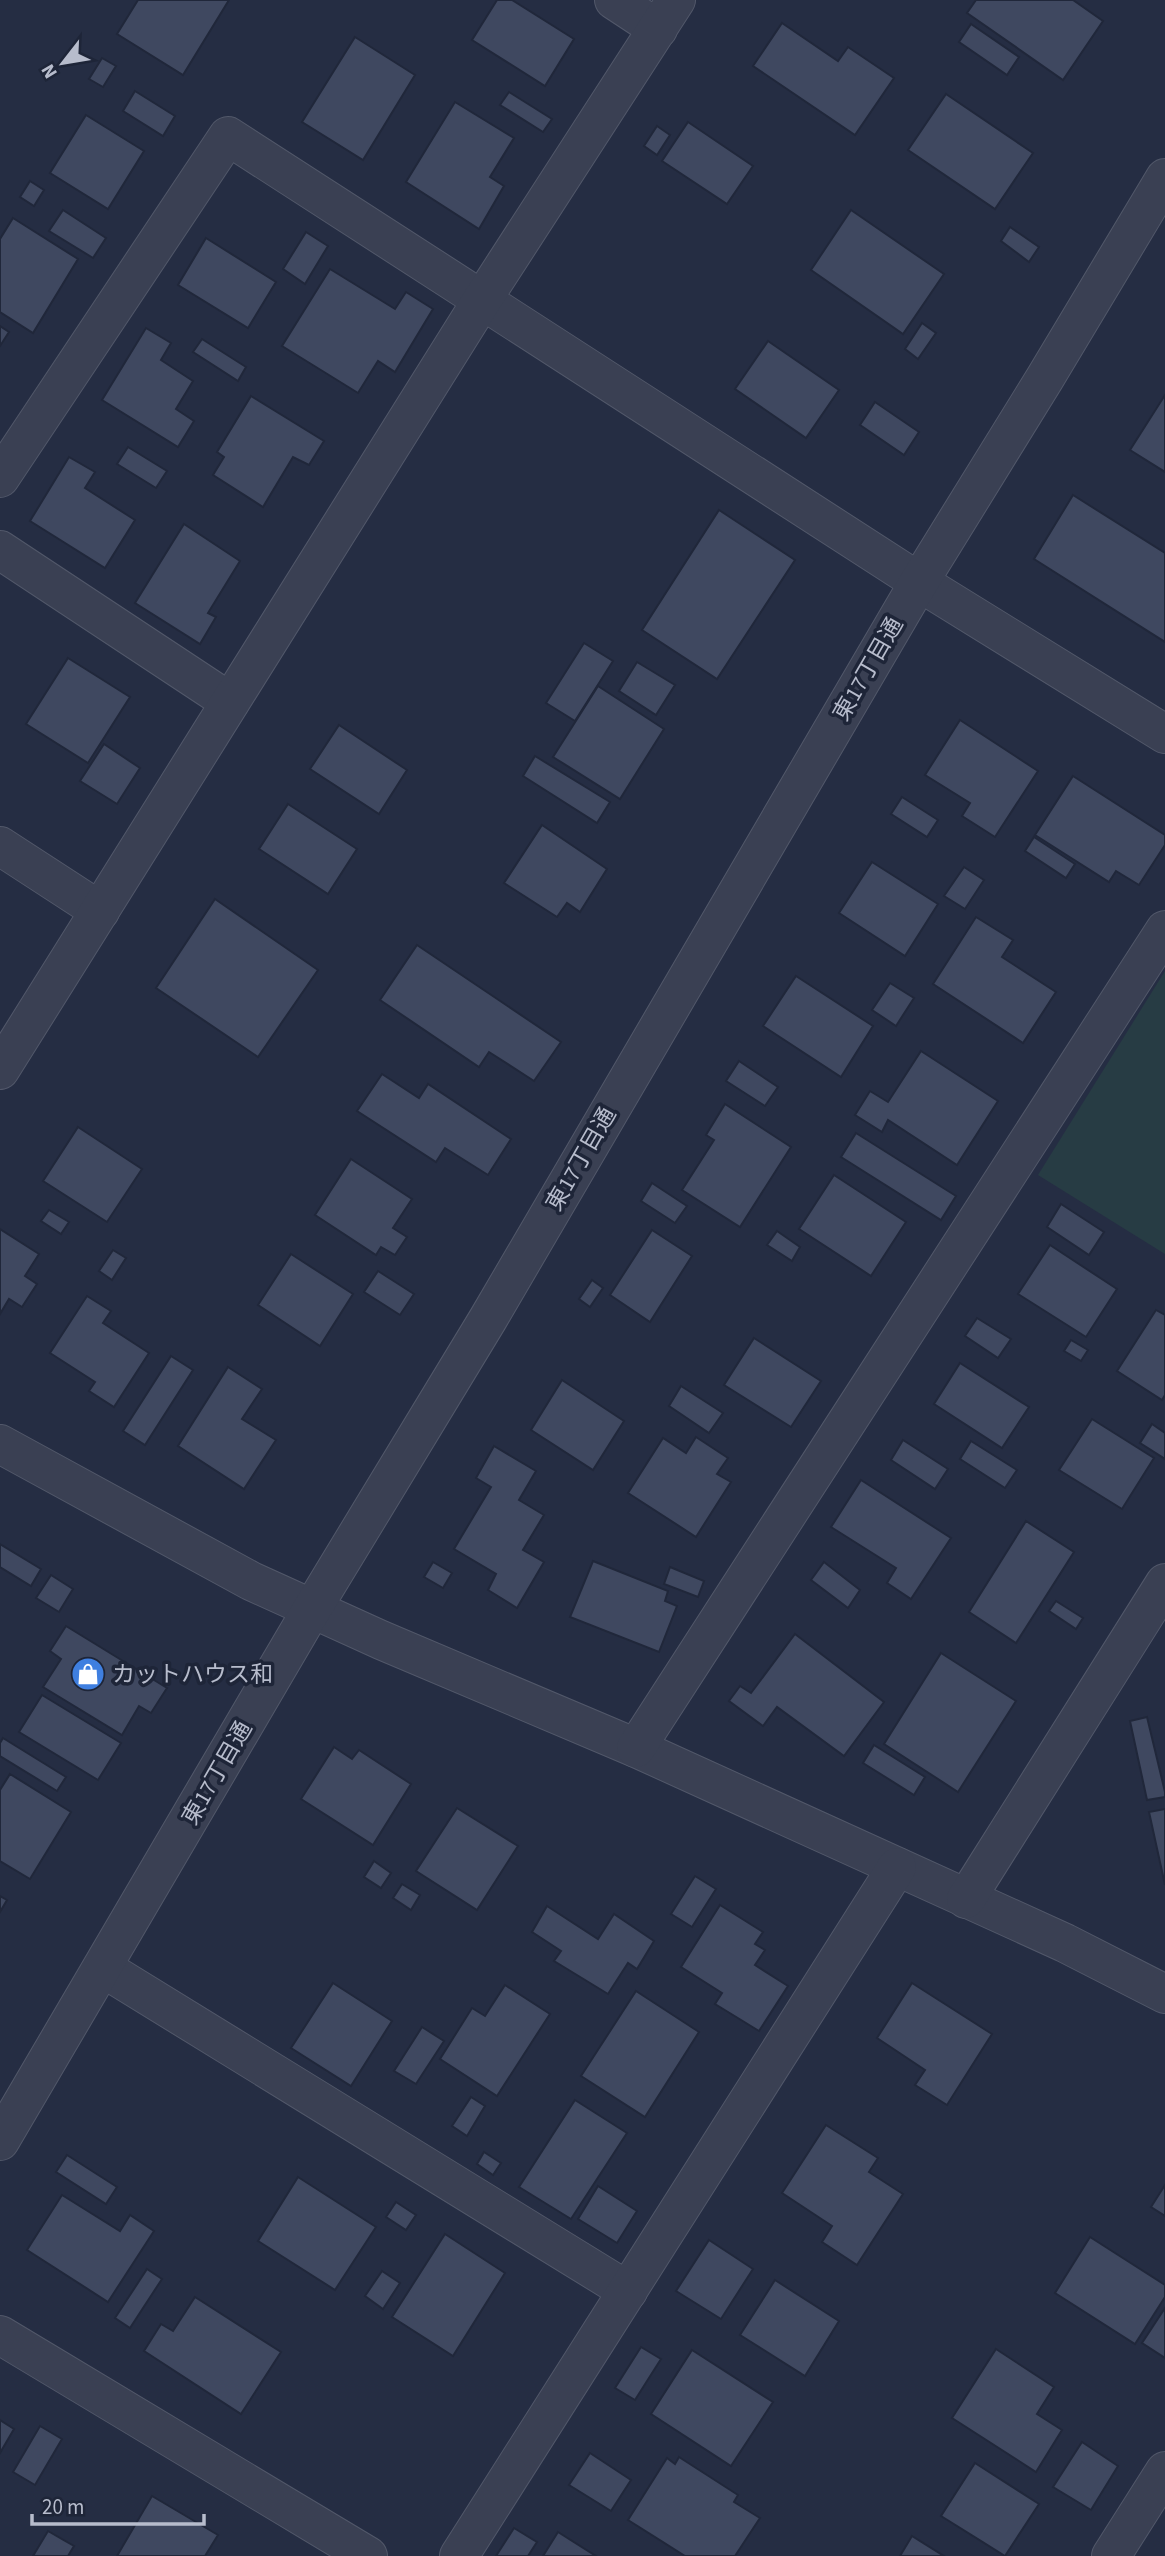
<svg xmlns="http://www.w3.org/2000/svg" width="1165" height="2556" viewBox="0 0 1165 2556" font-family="'Source Sans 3','Noto Sans JP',sans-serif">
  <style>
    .green { fill: #273c44 }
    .building { fill: #3f4860; stroke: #20273a; stroke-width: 2 }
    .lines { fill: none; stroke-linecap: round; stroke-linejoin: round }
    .minor-casing { stroke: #52586a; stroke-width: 40 }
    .minor { stroke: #3a4053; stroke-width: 38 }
    .labels { text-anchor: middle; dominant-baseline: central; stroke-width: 7; stroke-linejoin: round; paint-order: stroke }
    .street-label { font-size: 23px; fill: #b7bccc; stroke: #1e2538 }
    .poi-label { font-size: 23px; fill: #b7bccc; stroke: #1e2538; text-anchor: start }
  </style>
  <rect width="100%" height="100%" fill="#252d43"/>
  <polygon class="green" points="1165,971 1165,1254 1038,1175"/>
  <g class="building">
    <polygon points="138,0 229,0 183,75 117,34"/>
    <polygon points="497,0 512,0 574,39 545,86 472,40"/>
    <polygon points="976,0 1073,0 1103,21 1063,80 967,13"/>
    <polygon points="782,23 838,61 848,47 894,78 855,135 753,66"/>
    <polygon points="971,24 1019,57 1007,75 959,42"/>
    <polygon points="355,37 415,75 363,160 302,122"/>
    <polygon points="102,58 116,66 103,87 89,79"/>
    <polygon points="135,91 175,116 163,136 123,111"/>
    <polygon points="509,92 552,119 543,132 500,105"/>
    <polygon points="946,94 1033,153 995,209 908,150"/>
    <polygon points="455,102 514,138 490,177 504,186 479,229 406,182"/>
    <polygon points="86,115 144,151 108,209 50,173"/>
    <polygon points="688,122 753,166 727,204 662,161"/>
    <polygon points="657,126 670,135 657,155 644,146"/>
    <polygon points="30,181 44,190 34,206 20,197"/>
    <polygon points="63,210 106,238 93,258 49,231"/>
    <polygon points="851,210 944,274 903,334 811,270"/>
    <polygon points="13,218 78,259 33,333 0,312 0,239"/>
    <polygon points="1010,227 1039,247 1029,262 1001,241"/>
    <polygon points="306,232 328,246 305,284 283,269"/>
    <polygon points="206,238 276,282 248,328 178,285"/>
    <polygon points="330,269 395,309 406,292 433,309 395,372 378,361 358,393 282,346"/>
    <polygon points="922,323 936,333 918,359 905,349"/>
    <polygon points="0,326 9,332 0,346"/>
    <polygon points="146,328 171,343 161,360 193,381 176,409 194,421 178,447 102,400"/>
    <polygon points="202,339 246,367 238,381 193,352"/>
    <polygon points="768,341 839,390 806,438 735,389"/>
    <polygon points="1165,395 1165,472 1130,450"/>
    <polygon points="251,396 324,441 309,465 293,457 263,507 213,475 224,457 217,452"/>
    <polygon points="875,402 919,432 904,455 860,425"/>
    <polygon points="128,447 167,471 156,488 117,464"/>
    <polygon points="69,457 95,472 85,488 135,520 105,568 30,521"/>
    <polygon points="1073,495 1165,553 1165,642 1034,559"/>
    <polygon points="719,510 795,560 717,679 642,630"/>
    <polygon points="184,524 240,561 208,613 216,617 200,644 135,603"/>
    <polygon points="584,643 613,661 575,721 546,703"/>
    <polygon points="68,658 130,697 88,763 26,724"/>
    <polygon points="637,662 675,685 656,715 619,691"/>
    <polygon points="598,686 664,729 620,799 553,757"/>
    <polygon points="960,720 1038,771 995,837 962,816 970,803 925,775"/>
    <polygon points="339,725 407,770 379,814 310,769"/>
    <polygon points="104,744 140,768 117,804 80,781"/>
    <polygon points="535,756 610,802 597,823 523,776"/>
    <polygon points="1073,776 1165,835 1165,845 1139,885 1116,871 1109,882 1035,835"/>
    <polygon points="902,797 938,820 927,837 891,814"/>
    <polygon points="288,804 357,849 328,894 259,849"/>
    <polygon points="542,825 607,869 580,912 567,903 557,917 504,883"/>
    <polygon points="1034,837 1075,864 1066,878 1025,851"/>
    <polygon points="872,862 938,904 905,956 839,913"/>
    <polygon points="964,867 984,880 965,909 944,896"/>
    <polygon points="215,899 318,970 258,1057 156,988"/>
    <polygon points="976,917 1013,940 1002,957 1056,992 1023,1043 933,984"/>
    <polygon points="417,945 561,1042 534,1081 489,1052 479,1067 380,1000"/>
    <polygon points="796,976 873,1026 841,1077 763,1026"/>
    <polygon points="890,983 914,998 896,1026 872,1010"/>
    <polygon points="921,1051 998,1101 957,1165 888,1120 882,1132 855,1115 870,1091 888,1102"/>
    <polygon points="739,1061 778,1087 765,1106 726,1081"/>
    <polygon points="382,1074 419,1098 428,1084 511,1139 488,1175 445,1148 436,1162 357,1111"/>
    <polygon points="725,1104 791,1147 740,1227 682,1190 714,1140 706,1135"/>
    <polygon points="78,1127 142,1169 107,1222 43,1181"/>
    <polygon points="856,1133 956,1196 941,1220 841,1157"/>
    <polygon points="351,1159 412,1199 393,1228 407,1237 395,1255 381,1247 376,1255 315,1215"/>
    <polygon points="834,1175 906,1222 871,1276 799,1229"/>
    <polygon points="652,1183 687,1206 675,1223 641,1201"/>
    <polygon points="1061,1204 1104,1232 1089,1255 1047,1227"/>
    <polygon points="49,1210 69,1222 61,1234 41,1221"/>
    <polygon points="0,1229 39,1254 25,1276 37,1284 22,1307 9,1299 0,1314"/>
    <polygon points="652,1230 692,1256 650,1322 610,1295"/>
    <polygon points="777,1231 800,1247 792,1261 767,1245"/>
    <polygon points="1050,1245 1117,1289 1086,1337 1018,1294"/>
    <polygon points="113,1250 126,1258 112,1280 99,1271"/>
    <polygon points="291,1254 353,1294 320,1346 258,1305"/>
    <polygon points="378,1271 414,1294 400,1315 364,1292"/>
    <polygon points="592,1280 603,1288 590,1307 579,1299"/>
    <polygon points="87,1296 111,1311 103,1323 149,1353 114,1407 89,1391 95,1382 50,1353"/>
    <polygon points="1156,1310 1165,1315 1165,1395 1162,1400 1117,1371"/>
    <polygon points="977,1318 1011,1339 998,1358 965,1336"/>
    <polygon points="754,1338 821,1381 791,1427 724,1385"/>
    <polygon points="1071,1340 1088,1350 1081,1361 1064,1351"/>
    <polygon points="171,1356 193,1370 145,1445 123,1431"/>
    <polygon points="960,1363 1029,1407 1002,1448 934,1404"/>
    <polygon points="228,1367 262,1389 242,1419 276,1440 244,1489 178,1446"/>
    <polygon points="562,1380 624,1421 593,1470 531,1430"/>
    <polygon points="681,1386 723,1413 709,1433 669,1406"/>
    <polygon points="1092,1419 1154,1458 1122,1509 1059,1470"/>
    <polygon points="1152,1424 1165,1433 1165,1459 1140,1443"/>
    <polygon points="696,1437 728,1458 717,1474 731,1482 696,1537 628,1493 663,1438 686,1453"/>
    <polygon points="903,1440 948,1469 935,1489 891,1460"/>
    <polygon points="971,1441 1017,1470 1005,1488 960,1459"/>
    <polygon points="494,1446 536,1471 519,1500 544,1515 523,1550 544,1562 517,1608 488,1590 496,1574 454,1549 491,1487 476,1478"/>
    <polygon points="861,1480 951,1538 911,1599 887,1583 896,1568 831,1527"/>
    <polygon points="1026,1521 1074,1552 1016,1643 969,1612"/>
    <polygon points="0,1544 41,1569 31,1586 0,1567"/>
    <polygon points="593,1561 668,1591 665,1601 677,1606 659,1652 570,1617"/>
    <polygon points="433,1562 452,1573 443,1588 424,1577"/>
    <polygon points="824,1562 860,1590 848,1608 811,1580"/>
    <polygon points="670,1567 704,1581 698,1597 664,1584"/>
    <polygon points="51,1575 73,1589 59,1612 36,1598"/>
    <polygon points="1056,1601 1083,1618 1076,1629 1049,1611"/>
    <polygon points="66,1626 167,1688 151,1713 139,1706 122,1735 43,1687 61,1659 50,1651"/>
    <polygon points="795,1634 884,1702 844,1756 777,1707 763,1726 729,1701 740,1686 751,1693"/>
    <polygon points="941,1653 1016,1701 958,1792 884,1744"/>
    <polygon points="42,1695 121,1743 98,1780 19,1732"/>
    <polygon points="1147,1717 1165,1792 1165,1797 1147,1800 1130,1721"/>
    <polygon points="3,1738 66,1777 57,1791 0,1756 0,1743"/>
    <polygon points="874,1745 925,1777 914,1795 863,1763"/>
    <polygon points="334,1747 352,1759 359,1750 411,1784 373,1845 301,1799"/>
    <polygon points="10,1774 71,1812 30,1879 0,1861 0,1790"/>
    <polygon points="457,1808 518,1846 477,1910 416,1871"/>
    <polygon points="1165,1809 1165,1885 1149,1812"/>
    <polygon points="374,1861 391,1873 381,1888 364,1877"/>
    <polygon points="695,1876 716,1889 692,1927 671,1914"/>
    <polygon points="402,1884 420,1895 411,1910 393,1898"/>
    <polygon points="0,1896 7,1900 0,1912"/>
    <polygon points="720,1905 763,1932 755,1944 765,1950 755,1965 788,1986 759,2031 715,2004 722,1993 681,1967"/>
    <polygon points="547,1906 598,1939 614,1914 654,1941 637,1969 628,1963 608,1994 554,1961 561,1951 532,1932"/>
    <polygon points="333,1983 392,2021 351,2086 291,2048"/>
    <polygon points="912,1983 992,2034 947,2105 915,2085 925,2070 877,2038"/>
    <polygon points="505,1985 550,2014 497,2096 440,2059 472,2008 485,2016"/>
    <polygon points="636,1991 699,2032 645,2117 581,2076"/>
    <polygon points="422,2027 444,2041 416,2084 394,2071"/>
    <polygon points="471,2097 485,2106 467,2136 452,2126"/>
    <polygon points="575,2100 627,2133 571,2219 519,2187"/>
    <polygon points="826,2125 878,2158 869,2172 903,2194 857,2265 822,2242 832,2226 782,2193"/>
    <polygon points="484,2152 501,2163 493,2175 477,2164"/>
    <polygon points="67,2155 117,2187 106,2204 56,2172"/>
    <polygon points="298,2177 376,2227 335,2290 258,2241"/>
    <polygon points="1165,2185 1165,2216 1151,2207"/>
    <polygon points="598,2186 637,2211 617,2243 578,2219"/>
    <polygon points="62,2195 120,2231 130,2215 154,2231 108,2302 27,2250"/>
    <polygon points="396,2202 416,2215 406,2230 386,2217"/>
    <polygon points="445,2234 505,2273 453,2356 392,2317"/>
    <polygon points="1090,2237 1165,2285 1165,2297 1135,2344 1055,2293"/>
    <polygon points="709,2240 753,2269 721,2319 676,2291"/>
    <polygon points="147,2269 162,2279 130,2328 115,2318"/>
    <polygon points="382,2271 400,2283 383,2309 365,2296"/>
    <polygon points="775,2280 839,2321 805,2376 740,2335"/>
    <polygon points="195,2297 281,2352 241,2414 144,2351 161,2324 173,2331"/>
    <polygon points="1165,2308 1165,2358 1142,2343"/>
    <polygon points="641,2347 661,2359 635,2400 615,2388"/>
    <polygon points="996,2349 1054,2387 1037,2414 1062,2430 1036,2472 952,2418"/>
    <polygon points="692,2350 773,2402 731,2466 651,2414"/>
    <polygon points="0,2420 14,2429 0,2453"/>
    <polygon points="40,2426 62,2439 35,2485 13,2472"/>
    <polygon points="1082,2442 1118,2466 1091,2510 1053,2487"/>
    <polygon points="590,2453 631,2480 611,2511 569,2485"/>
    <polygon points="679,2457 738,2495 734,2502 760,2518 735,2556 685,2556 628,2520 667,2458 675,2464"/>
    <polygon points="975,2463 1039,2504 1005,2556 941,2516"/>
    <polygon points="152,2496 218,2535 205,2556 117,2556"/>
    <polygon points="514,2528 537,2542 528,2556 496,2556"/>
    <polygon points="48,2531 74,2546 68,2556 33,2556"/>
    <polygon points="558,2532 596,2556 543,2556"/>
    <polygon points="912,2536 944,2556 900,2556"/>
  </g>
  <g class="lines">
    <defs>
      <g id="minor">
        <polyline points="614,0 658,29"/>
        <polyline points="0,478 228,136 919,582 1165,734"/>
        <polyline points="0,550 230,702"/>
        <polyline points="0,846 100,911"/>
        <polyline points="0,1070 482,300 676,0"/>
        <polyline points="0,1444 251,1581 381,1640 636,1748 1065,1943 1165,1994"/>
        <polyline points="636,1748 1165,930"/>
        <polyline points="966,1899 1165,1583"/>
        <polyline points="103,1968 628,2291"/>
        <polyline points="0,2141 312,1609 488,1319 919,582 1045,378 1165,178"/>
        <polyline points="0,2335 368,2556"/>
        <polyline points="459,2556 897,1867"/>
        <polyline points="1111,2556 1165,2471"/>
      </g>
    </defs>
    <use href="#minor" class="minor-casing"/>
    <use href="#minor" class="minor"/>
  </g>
  <defs>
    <symbol id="shop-disc" viewBox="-11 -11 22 22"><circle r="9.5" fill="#3f7fe0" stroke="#1e2538"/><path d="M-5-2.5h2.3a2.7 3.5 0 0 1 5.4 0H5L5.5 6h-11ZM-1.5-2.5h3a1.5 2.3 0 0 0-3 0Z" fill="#fff"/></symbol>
  </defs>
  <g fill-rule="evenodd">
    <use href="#shop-disc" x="69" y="1655" width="38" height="38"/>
  </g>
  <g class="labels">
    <g class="street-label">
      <text transform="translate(868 669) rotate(-60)">東17丁目通</text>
      <text transform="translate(581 1159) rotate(-60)">東17丁目通</text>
      <text transform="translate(217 1773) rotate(-60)">東17丁目通</text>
    </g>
    <g class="poi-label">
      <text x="112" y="1674">カットハウス和</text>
    </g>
  </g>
  <g transform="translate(63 63) rotate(239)" stroke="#1e2538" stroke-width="5" paint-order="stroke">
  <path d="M0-5L12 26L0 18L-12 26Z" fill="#b7bccc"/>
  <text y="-10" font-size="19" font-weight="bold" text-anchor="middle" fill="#b7bccc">N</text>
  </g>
  <path d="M32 2514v10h172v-10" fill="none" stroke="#b7bccc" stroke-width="3.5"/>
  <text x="42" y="2514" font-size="21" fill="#b7bccc" stroke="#1e2538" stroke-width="5" paint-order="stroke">20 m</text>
</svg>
